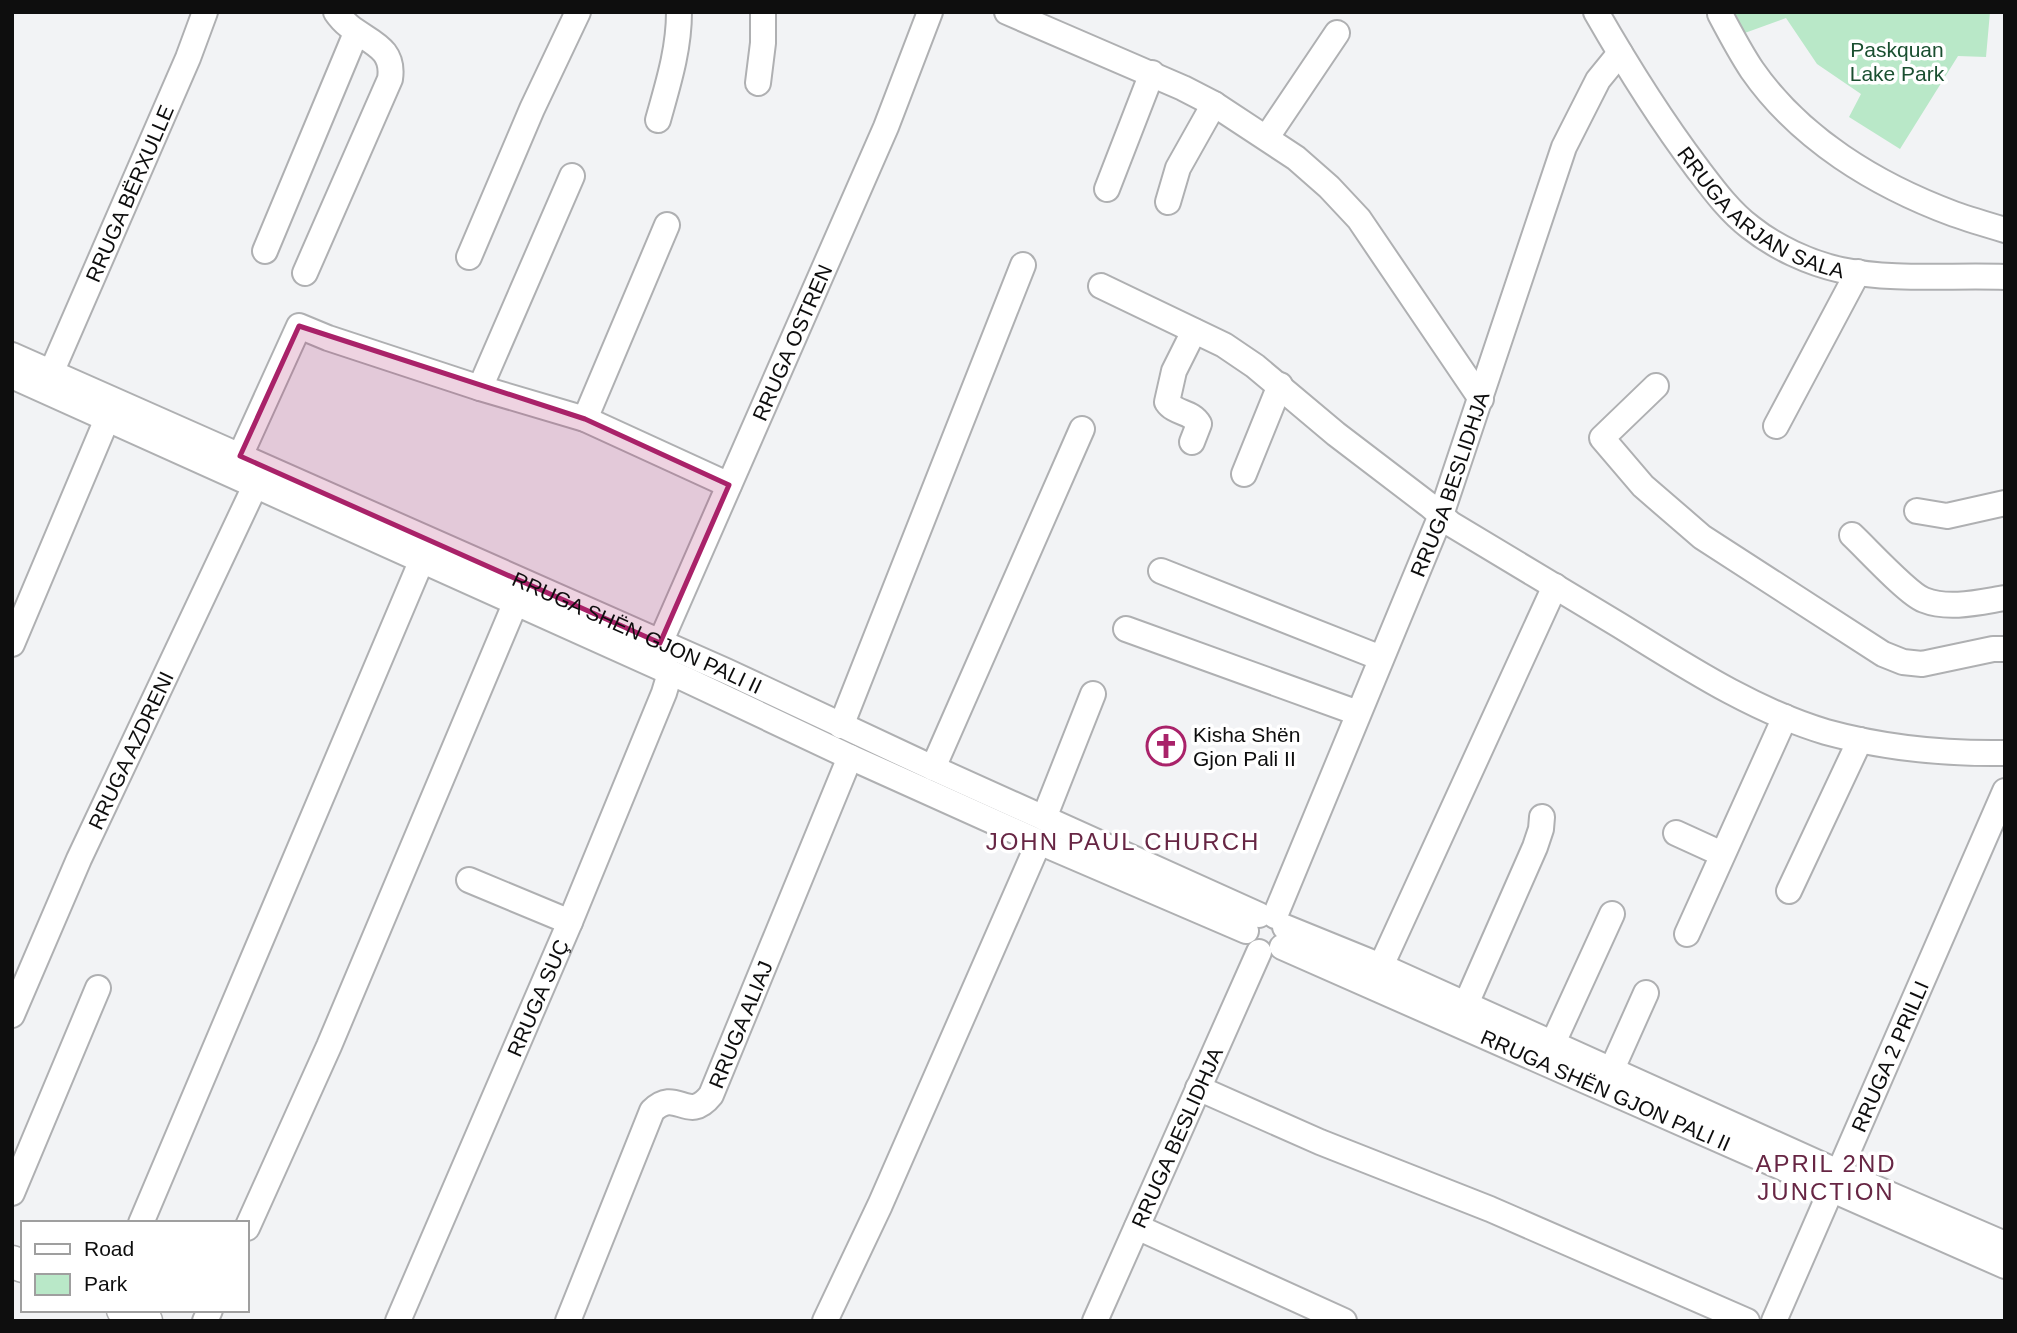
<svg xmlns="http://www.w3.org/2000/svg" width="2017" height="1333" viewBox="0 0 2017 1333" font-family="Helvetica,sans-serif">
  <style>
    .green { fill: #b9e8c8 }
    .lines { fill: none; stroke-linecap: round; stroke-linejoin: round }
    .minor-casing { stroke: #afb0b2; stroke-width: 28 }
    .major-casing { stroke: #afb0b2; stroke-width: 35 }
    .minor { stroke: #fff; stroke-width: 24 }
    .major { stroke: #fff; stroke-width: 32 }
    .marked { fill: #a92269; fill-opacity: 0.2; stroke: #a92269; stroke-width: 5; stroke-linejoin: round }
    .labels { text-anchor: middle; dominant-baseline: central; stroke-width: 7; stroke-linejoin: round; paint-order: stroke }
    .park-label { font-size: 21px; fill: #1a4f30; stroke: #fff }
    .street-label { font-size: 21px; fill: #0e0e0e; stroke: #fff }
    .poi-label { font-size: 21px; fill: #0e0e0e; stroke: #fff; text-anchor: start }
    .quarter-label { font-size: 24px; letter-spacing: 2px; fill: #672644; stroke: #fff }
  </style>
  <rect width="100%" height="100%" fill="#f2f3f5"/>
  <polygon class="green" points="1728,12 1990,12 1986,57 1958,56 1900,149 1849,117 1861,94 1817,64 1786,18 1742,34"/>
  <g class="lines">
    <defs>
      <g id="minor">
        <polyline points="1007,12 1183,88 1214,104 1296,158 1329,187 1359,219 1481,399"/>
        <path id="s1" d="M1596,12C1627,66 1660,119 1697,168C1713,189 1729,211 1750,227C1775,247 1809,263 1841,270C1894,281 1951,275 2005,277"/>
        <path d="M1720,14C1730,33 1740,52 1752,70C1800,139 1876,185 1954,214C1971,220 1988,225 2005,230"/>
        <polyline points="758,83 763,43 763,12"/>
        <path d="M658,120C668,84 679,50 679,12"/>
        <polyline points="1267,137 1337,33"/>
        <polyline points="1107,189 1152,73"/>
        <polyline points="1168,202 1178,168 1214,104"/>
        <polyline points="265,251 356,33"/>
        <polyline points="469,257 532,109 578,12"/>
        <path d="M305,273L390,79C396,40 356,42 336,12"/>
        <path d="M1101,286L1224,345L1255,366L1336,434L1429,505L1451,524C1507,558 1563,591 1619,625C1684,665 1752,710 1826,732C1884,748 1944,754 2005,753"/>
        <path id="s2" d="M12,355L726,671L933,768L1259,915"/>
        <path id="s3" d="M51,373L188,58L205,12"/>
        <polyline points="12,376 685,679 850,757 1039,842 1246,931"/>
        <polyline points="1656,386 1602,438 1643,486 1702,537 1883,654 1903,662 1922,664 1993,649 2005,649"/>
        <polyline points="480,388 572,176"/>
        <polyline points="585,419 667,225"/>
        <polyline points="1776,426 1858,272"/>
        <path d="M1192,442L1199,424C1192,411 1175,414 1167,402L1174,371L1194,331"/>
        <polyline points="240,456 299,326 328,338 480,388 585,419 729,485"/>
        <polyline points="1244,474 1280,385"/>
        <polyline points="1917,511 1947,516 2005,503"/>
        <path d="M1852,535C1867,549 1908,594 1924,600C1949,610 1980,602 2005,598"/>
        <polyline points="1161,571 1381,658"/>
        <polyline points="1126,629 1358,713"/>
        <polyline points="12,644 107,419"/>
        <path id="s4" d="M665,659L660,643L886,127L930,12"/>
        <polyline points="841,726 1023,265"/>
        <polyline points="933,768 1082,429"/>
        <polyline points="1044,818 1093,694"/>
        <polyline points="1676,833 1722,854"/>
        <polyline points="469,880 570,922"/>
        <polyline points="1789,891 1860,740"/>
        <path id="s5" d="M1275,916L1441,515L1564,147L1598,80L1620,53"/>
        <polyline points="1285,927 1381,966 1838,1172 2005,1244"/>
        <polyline points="1687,934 1785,717"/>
        <path id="s6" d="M1282,947L2005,1266"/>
        <polyline points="1381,966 1555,586"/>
        <polyline points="1466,1004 1535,847 1541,829 1542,817"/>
        <path id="s7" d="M12,1015L79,859L255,486"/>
        <polyline points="1553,1043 1612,914"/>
        <polyline points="1612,1069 1646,993"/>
        <polyline points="1198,1088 1320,1142 1490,1209 1747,1321"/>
        <polyline points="12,1193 98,988"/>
        <polyline points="141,1223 421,562"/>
        <polyline points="1137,1227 1344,1321"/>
        <polyline points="247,1228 329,1046 515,604"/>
        <polyline points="205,1321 210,1310"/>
        <path id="s8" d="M398,1321L570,922L664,693L670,673"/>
        <path id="s9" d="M568,1321L652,1111C677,1086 687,1125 711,1095L850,757"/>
        <polyline points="825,1321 880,1205 1039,842"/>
        <path id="s10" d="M1095,1321L1259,952"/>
        <path id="s11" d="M1774,1321L2005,791"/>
      </g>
      <g id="major">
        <polyline points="12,1262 23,1266"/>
        <polyline points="123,1310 146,1321"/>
      </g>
    </defs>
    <use href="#minor" class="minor-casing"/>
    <use href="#major" class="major-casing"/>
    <use href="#minor" class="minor"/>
    <use href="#major" class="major"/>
  </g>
  <path class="marked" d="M299,326L585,419L729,485L660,643L240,456Z"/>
  <defs>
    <symbol id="church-ring" viewBox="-11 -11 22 22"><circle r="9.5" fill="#fff" stroke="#a92269" stroke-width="1.5"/><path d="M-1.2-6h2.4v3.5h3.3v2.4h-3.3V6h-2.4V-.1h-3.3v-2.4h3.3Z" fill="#a92269"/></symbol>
  </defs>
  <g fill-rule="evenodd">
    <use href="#church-ring" x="1144" y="724" width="44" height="44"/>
  </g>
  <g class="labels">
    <g class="park-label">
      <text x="1897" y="49">Paskquan<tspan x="1897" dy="24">Lake Park</tspan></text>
    </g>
    <g class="street-label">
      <text stroke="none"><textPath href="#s3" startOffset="196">RRUGA BËRXULLE</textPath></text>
      <text stroke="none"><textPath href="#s1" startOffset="266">RRUGA ARJAN SALA</textPath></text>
      <text stroke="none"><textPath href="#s4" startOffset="345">RRUGA OSTREN</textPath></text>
      <text stroke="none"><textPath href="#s5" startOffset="466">RRUGA BESLIDHJA</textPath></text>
      <text stroke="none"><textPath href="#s2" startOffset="684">RRUGA SHËN GJON PALI II</textPath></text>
      <text stroke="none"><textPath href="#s7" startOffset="290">RRUGA AZDRENI</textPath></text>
      <text stroke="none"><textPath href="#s8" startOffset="352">RRUGA SUÇ</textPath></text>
      <text stroke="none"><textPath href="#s9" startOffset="369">RRUGA ALIAJ</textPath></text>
      <text stroke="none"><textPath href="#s11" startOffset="289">RRUGA 2 PRILLI</textPath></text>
      <text stroke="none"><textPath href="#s6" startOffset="354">RRUGA SHËN GJON PALI II</textPath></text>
      <text stroke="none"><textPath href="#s10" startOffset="201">RRUGA BESLIDHJA</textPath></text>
    </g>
    <g class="poi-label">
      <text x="1193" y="734">Kisha Shën<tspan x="1193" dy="24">Gjon Pali II</tspan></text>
    </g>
    <g class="quarter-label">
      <text x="1123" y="841">JOHN PAUL CHURCH</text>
      <text x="1826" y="1163">APRIL 2ND<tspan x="1826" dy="28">JUNCTION</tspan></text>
    </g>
  </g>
  <rect width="2017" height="1333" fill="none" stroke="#0e0e0e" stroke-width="28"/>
  <rect x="21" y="1221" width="228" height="91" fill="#ffffff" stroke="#9f9f9f" stroke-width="2"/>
  <rect x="35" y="1244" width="35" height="10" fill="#ffffff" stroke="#9f9f9f" stroke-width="2"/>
  <text x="84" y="1256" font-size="21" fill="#0e0e0e">Road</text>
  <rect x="35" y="1274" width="35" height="21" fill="#b9e8c8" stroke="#9f9f9f" stroke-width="2"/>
  <text x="84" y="1291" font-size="21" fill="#0e0e0e">Park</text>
</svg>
